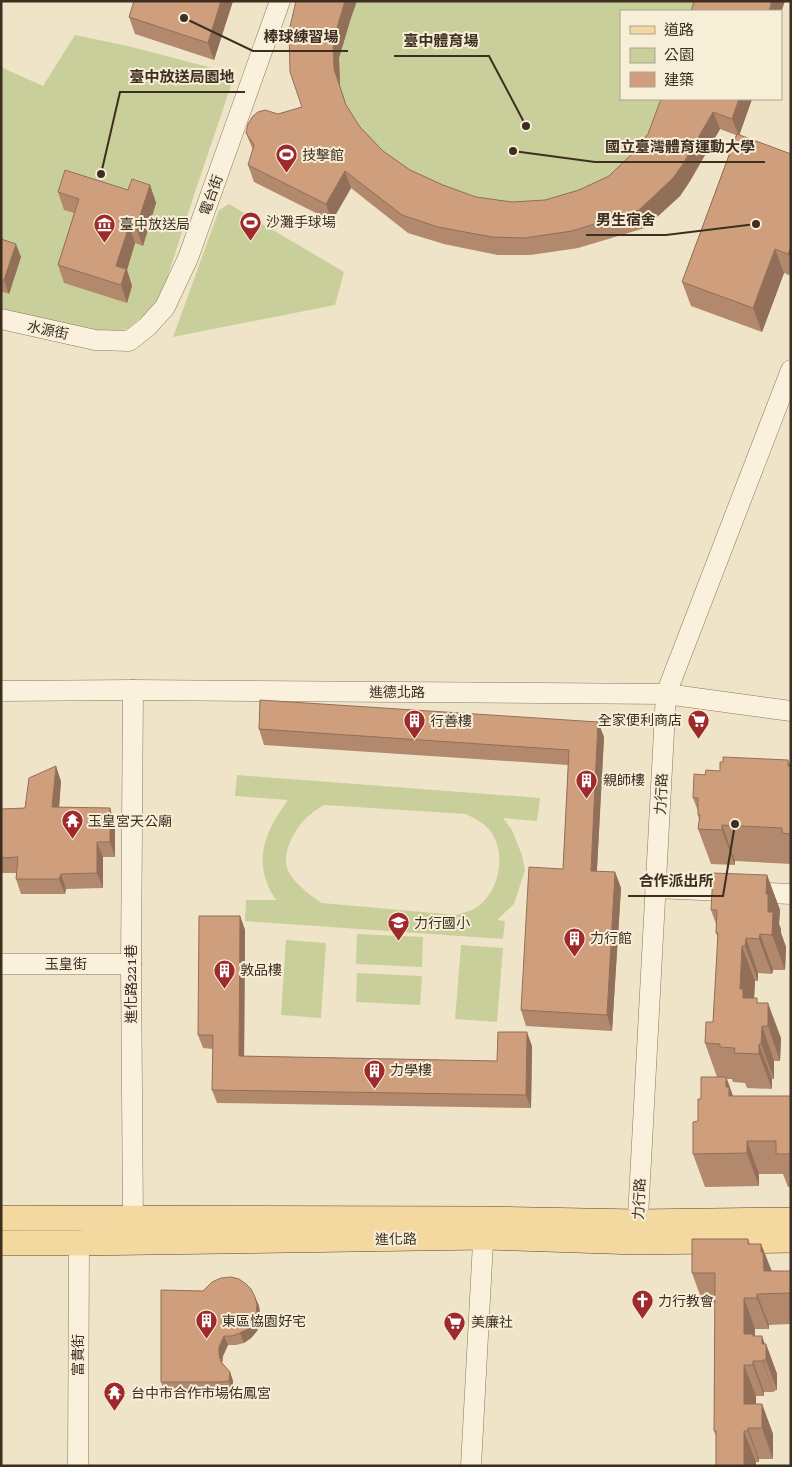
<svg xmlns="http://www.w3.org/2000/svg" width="792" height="1467" viewBox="0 0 792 1467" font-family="'Roboto Serif','Noto Sans TC',serif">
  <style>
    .green { fill: #c9cf9b; fill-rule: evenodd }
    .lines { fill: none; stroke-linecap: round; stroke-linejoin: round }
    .minor-casing { stroke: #8d765c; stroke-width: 21 }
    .major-casing { stroke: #5b4430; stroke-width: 26 }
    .minor { stroke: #faf1dc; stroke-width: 20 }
    .major { stroke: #f3d9a0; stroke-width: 25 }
    .wall { fill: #b2896c }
    .shaded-wall { fill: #916f58 }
    .building { fill: #cf9f7d; stroke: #916f58 }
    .labels { text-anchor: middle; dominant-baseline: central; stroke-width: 4; stroke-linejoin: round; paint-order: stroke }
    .poi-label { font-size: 14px; fill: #3d2e20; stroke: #f7eed8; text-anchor: start }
    .street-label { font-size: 14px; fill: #3d2e20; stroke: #f7eed8 }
    .leader { fill: none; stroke: #3d2e20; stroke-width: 2 }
    .callout-dot { fill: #3d2e20; stroke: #f7eed8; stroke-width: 2 }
    .callout-label { font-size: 15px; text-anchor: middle; font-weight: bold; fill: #3d2e20; stroke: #f7eed8; stroke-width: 4; stroke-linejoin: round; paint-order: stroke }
  </style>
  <rect width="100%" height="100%" fill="#f0e4c8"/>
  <g class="green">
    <polygon points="308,1 785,1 781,11 621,11 621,99 752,99 739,136 720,129 690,181 680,196 578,248 530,255 498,255 444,244 409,233 363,198"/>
    <polygon points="75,35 128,46 235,74 197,186 159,303 127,329 95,334 1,312 1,63 3,68 43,86"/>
    <polygon points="229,204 344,272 335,305 173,337 219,210"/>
    <path d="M237,775L540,798L537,821L503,818L512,830L522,855L525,870L514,904L497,920L505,921L503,939L245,921L246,900H276C273,895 269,889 267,883C255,853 270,824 288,800L235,796ZM324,805L466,814C476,819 488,825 493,835C507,859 497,898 472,910C467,912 461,913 456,915L322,903C311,896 291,881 287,868C282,851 297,824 311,814C315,810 319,808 324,805Z"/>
    <polygon points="357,934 423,937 422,967 356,964"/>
    <polygon points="286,940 326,943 321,1018 281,1015"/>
    <polygon points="461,945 503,948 497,1022 455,1019"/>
    <polygon points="357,973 422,976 420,1005 356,1002"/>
  </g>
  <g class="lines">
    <defs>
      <g id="minor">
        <polyline points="1,319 95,340 129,341 147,327 165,307 188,258 280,1"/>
        <polyline points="1,691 133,690 666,694 791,711"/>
        <polyline points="655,888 791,894"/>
        <polyline points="1,964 131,964"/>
        <polyline points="119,1225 133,1219 131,964 133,690"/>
        <polyline points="637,1236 666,694 791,370"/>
        <polyline points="78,1466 79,1243 93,1237"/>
        <polyline points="471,1466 484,1224"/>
      </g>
      <g id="major">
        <polyline points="1,1218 485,1219 638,1222 791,1220"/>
        <polyline points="1,1243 79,1243 484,1237 637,1242 791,1240"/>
      </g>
    </defs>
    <use href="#minor" class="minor-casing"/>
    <use href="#major" class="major-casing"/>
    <use href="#minor" class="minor"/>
    <use href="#major" class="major"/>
  </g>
  <g class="wall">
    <polygon points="134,1 233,1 214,60 135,34 129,17"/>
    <polygon points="350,21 339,58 340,86 347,107 360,127 383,151 410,170 443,185 476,197 512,202 545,200 579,190 609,176 632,154 648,134 752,99 739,135 791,154 791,276 784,273 762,332 691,306 682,282 736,135 720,129 690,181 680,196 645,228 578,248 530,255 498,255 444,244 408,233 351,188 332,221 254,182 248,165 253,150 246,133 278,114 302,107"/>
    <polygon points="150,185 156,203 143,246 135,243 127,270 132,286 127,303 64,283 58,265 74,213 64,210 58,192 128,190"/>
    <polygon points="1,239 21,257 9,294 1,291"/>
    <polygon points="598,722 604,737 597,871 615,872 621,888 612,1031 526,1026 521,1010 563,869 568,765 264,745 259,729"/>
    <polygon points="788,760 791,766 791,864 735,861 735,865 711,864 698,829 699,820 698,815 698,811 693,798 705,775 720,771"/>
    <polygon points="61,781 59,807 115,824 115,857 103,857 103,888 66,889 65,894 21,894 16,879 16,873 1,873 1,809 25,808"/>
    <polygon points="767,875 780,910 779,924 781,929 781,933 786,947 785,970 773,970 772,974 758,973 758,981 755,981 754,998 758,1003 781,1038 780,1061 774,1061 774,1079 772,1079 772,1089 747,1088 745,1083 733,1082 732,1079 727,1079 733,1096 791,1096 791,1187 788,1187 783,1174 759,1174 759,1186 705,1187 693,1154 698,1121 701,1099 717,1077 705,1043 713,1022 718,938 716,933 716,924 711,910"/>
    <polygon points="240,916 245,930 244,1056 497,1061 532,1046 531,1108 217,1103 212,1090 213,1049 203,1048 198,1035"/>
    <polygon points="748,1239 750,1244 761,1244 771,1271 791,1271 791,1324 769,1325 769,1329 755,1329 755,1336 764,1344 766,1344 777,1374 777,1390 774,1391 774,1392 764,1392 764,1396 756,1396 756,1404 762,1404 773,1434 773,1459 759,1459 759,1462 756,1462 756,1466 716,1436 714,1431 715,1303 703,1303 692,1273"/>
    <polygon points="203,1291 255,1297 259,1306 260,1314 260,1323 257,1331 251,1338 244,1343 236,1345 228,1345 223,1356 222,1363 230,1372 233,1381 232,1390 223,1391 164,1391 161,1382"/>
  </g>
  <g class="shaded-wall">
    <polygon points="221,1 233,1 214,60 208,43"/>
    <polygon points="345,1 357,1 350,21 339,58 340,86 352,122 334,69 333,41"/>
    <polygon points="772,1 785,1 781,13 781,11 769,11"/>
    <polygon points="739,99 752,99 739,136 732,119"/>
    <polygon points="713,112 720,129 690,181 680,196 645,228 639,210"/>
    <polygon points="345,171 351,188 332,221 326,204"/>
    <polygon points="150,185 156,203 143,246 136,228"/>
    <polygon points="129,226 135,243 127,270 132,286 127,303 121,285 116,266"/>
    <polygon points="16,244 21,257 9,294 4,280"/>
    <polygon points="791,247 791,261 788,254"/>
    <polygon points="775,249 784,273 762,332 753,308"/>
    <polygon points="598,722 604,737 596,886 591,871"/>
    <polygon points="56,766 61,781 58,822 52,807"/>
    <polygon points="110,808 115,824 115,857 110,842"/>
    <polygon points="722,825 735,861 735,865 722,830"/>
    <polygon points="97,842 103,857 103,888 97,873"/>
    <polygon points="615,872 621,888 612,1031 607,1015"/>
    <polygon points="61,874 66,889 65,894 59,879"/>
    <polygon points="767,875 780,910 779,924 781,929 781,933 786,947 785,970 772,935 768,912 766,894"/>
    <polygon points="240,916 245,930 244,1070 239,1056"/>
    <polygon points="760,934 773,970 772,974 759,939"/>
    <polygon points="746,938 758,973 758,981 745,946"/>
    <polygon points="742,946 755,981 753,1018 743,998 740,989"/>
    <polygon points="768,1003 781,1038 780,1061 768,1026"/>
    <polygon points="762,1026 774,1061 774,1079 761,1044"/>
    <polygon points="527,1032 532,1046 531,1108 526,1095"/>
    <polygon points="759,1044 772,1079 772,1089 759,1054"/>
    <polygon points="726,1077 738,1110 741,1129 726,1087"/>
    <polygon points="747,1141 759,1174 759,1186 747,1153"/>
    <polygon points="761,1244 773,1274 764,1271 761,1252"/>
    <polygon points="757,1294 769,1325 769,1329 757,1298"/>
    <polygon points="255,1297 259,1306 260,1314 260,1323 257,1331 251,1338 244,1343 240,1333"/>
    <polygon points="744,1298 755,1329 755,1339 774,1392 755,1342 744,1334"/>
    <polygon points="224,1336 228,1345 223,1356 222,1364 219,1355 219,1347"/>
    <polygon points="762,1336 766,1347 766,1344 777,1374 777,1390 766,1360 762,1344"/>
    <polygon points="753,1361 764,1392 764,1396 753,1365"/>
    <polygon points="744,1365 756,1396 756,1428 744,1404"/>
    <polygon points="230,1372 233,1381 232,1390 229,1381"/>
    <polygon points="762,1404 773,1434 773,1459 762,1428"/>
    <polygon points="748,1428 759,1459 759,1462 748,1431"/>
    <polygon points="744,1431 756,1462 756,1466 744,1466"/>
  </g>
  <g class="building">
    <polygon points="134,1 221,1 208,43 129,17"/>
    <polygon points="296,1 345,1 333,41 334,69 346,105 360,127 383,151 410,170 443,185 476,197 512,202 545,200 579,190 609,176 632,154 648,134 661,99 739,99 732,119 713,112 683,164 673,178 639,210 572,231 524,238 492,237 438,227 402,215 345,171 326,204 248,165 254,145 246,133 248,124 253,116 258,112 265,110 278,114 302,107 290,72 289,31"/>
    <polygon points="694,1 772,1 769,11 691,11"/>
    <polygon points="737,134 791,154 791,247 788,254 775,249 753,308 682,282"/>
    <polygon points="65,170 128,190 132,179 150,185 136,228 129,226 116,266 126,269 121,285 58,265 79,199 58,192"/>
    <polygon points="1,239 16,244 4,280 1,280"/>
    <polygon points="260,700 598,722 591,871 615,872 607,1015 521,1010 529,867 563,869 569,750 259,729"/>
    <polygon points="723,757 788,760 788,766 791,766 791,834 782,833 782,828 722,825 722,830 698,829 700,815 698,815 698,798 693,798 694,774 705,775 706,770 720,771 720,762 723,762"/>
    <polygon points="56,766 52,807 110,808 110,842 97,842 97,873 61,874 59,879 16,879 18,857 1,858 1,809 25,808 29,778"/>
    <polygon points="713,873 767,875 766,894 768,894 768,912 773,912 772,935 760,934 759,939 746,938 745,946 742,946 740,989 743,989 743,998 757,998 757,1003 768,1003 768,1026 762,1026 761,1044 759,1044 759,1054 734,1053 735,1048 720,1047 720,1044 705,1043 706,1022 713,1022 718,933 716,933 717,910 711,910"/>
    <polygon points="199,916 240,916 239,1056 497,1061 498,1032 527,1032 526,1095 212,1090 213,1035 198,1035"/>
    <polygon points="701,1077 726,1077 726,1087 729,1087 729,1096 791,1096 791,1154 776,1154 776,1141 747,1141 747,1153 693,1154 693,1122 698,1121 698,1099 701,1099"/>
    <polygon points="692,1239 748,1239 748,1244 761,1244 761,1252 763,1252 764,1271 791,1271 791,1293 757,1294 757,1298 744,1298 744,1334 753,1334 753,1336 762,1336 762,1344 766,1344 766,1360 763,1360 763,1361 753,1361 753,1365 744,1365 744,1404 762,1404 762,1428 748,1428 748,1431 744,1431 744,1466 716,1466 716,1431 714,1431 715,1273 692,1273"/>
    <polygon points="231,1277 239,1279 246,1284 251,1289 255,1297 257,1305 256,1314 253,1322 248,1329 240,1333 232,1336 224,1336 219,1347 219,1355 221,1362 230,1372 229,1381 220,1382 161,1382 161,1290 203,1291 212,1282 221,1278"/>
  </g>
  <defs>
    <symbol id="stadium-pin" viewBox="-11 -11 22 30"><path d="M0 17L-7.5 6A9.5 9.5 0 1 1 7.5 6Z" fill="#9e2a2b" stroke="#f7eed8"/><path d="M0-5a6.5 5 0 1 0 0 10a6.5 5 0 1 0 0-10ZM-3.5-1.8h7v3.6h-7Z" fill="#fff"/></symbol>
    <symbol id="museum-pin" viewBox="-11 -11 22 30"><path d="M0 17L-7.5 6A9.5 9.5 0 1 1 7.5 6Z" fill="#9e2a2b" stroke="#f7eed8"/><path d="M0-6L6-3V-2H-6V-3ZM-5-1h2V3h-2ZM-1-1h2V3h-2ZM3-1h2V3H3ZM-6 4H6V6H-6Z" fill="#fff"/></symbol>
    <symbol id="supermarket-pin" viewBox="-11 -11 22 30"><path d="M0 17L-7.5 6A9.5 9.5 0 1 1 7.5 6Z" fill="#9e2a2b" stroke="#f7eed8"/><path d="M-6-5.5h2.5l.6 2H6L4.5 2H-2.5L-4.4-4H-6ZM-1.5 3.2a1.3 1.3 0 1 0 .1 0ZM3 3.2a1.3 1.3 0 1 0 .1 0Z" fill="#fff"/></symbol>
    <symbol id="building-pin" viewBox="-11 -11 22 30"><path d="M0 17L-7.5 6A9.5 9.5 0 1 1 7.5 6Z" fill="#9e2a2b" stroke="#f7eed8"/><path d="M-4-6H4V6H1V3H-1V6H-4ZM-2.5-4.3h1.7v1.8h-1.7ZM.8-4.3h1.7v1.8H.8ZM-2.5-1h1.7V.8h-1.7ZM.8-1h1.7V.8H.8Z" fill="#fff"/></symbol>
    <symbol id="temple-pin" viewBox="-11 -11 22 30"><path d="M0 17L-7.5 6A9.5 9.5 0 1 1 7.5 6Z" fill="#9e2a2b" stroke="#f7eed8"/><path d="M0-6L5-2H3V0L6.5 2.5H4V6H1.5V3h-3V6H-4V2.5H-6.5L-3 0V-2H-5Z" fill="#fff"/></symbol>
    <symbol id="school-pin" viewBox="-11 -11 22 30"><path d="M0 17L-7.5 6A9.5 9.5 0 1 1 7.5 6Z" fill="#9e2a2b" stroke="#f7eed8"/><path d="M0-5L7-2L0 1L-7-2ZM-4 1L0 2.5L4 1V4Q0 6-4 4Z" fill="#fff"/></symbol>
    <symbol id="church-pin" viewBox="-11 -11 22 30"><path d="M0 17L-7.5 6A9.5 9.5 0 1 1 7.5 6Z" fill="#9e2a2b" stroke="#f7eed8"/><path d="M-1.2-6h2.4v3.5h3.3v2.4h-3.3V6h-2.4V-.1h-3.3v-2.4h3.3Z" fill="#fff"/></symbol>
  </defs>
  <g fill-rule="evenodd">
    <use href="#stadium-pin" x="274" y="142" width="25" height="34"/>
    <use href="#stadium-pin" x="238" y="210" width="25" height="34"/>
    <use href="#museum-pin" x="92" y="212" width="25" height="34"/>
    <use href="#supermarket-pin" x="686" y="708" width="25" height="34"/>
    <use href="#building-pin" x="402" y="708" width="25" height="34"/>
    <use href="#building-pin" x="574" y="768" width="25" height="34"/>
    <use href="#temple-pin" x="60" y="808" width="25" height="34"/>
    <use href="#school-pin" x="386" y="910" width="25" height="34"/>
    <use href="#building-pin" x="562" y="926" width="25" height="34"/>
    <use href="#building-pin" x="212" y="958" width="25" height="34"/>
    <use href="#building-pin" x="362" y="1058" width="25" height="34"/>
    <use href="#church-pin" x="630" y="1288" width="25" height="34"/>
    <use href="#building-pin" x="194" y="1308" width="25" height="34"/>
    <use href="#supermarket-pin" x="442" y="1310" width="25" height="34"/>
    <use href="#temple-pin" x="102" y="1380" width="25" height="34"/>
  </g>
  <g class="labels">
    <g class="poi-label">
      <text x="302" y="155">技擊館</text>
      <text x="266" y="222">沙灘手球場</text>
      <text x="120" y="224">臺中放送局</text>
      <text x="682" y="720" text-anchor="end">全家便利商店</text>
      <text x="430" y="721">行善樓</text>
      <text x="603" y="780">親師樓</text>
      <text x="88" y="821">玉皇宮天公廟</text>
      <text x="414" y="923">力行國小</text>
      <text x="590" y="938">力行館</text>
      <text x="240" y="970">敦品樓</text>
      <text x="390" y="1070">力學樓</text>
      <text x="658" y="1301">力行教會</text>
      <text x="222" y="1321">東區恊園好宅</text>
      <text x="471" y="1322">美廉社</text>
      <text x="131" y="1393">台中市合作市場佑鳳宮</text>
    </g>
    <g class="street-label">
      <text transform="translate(211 195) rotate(-70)">電台街</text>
      <text transform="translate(48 330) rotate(12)">水源街</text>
      <text x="397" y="692">進德北路</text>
      <text transform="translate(661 794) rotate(-87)">力行路</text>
      <text x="66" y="964">玉皇街</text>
      <text transform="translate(131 984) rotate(-90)">進化路221巷</text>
      <text transform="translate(639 1199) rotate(-87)">力行路</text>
      <text transform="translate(396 1239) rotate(-1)">進化路</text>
      <text transform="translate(78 1355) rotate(-90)">富貴街</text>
    </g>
  </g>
  <path class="leader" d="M184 18L253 51H348M526 126L489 56H394M101 174L120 92H245M513 151L595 162H765M756 224L666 235H586M735 824L723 896H628"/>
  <g class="callout-dot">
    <circle cx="184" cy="18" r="5"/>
    <circle cx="526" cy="126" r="5"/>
    <circle cx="101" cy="174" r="5"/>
    <circle cx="513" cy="151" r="5"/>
    <circle cx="756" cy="224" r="5"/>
    <circle cx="735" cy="824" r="5"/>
  </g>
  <g class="callout-label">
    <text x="301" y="42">棒球練習場</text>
    <text x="441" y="46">臺中體育場</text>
    <text x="182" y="82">臺中放送局園地</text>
    <text x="680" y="152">國立臺灣體育運動大學</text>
    <text x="626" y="225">男生宿舍</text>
    <text x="676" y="886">合作派出所</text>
  </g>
  <rect width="792" height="1467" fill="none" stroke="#3d2e20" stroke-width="5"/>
  <rect x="620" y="10" width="162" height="90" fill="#f7eed8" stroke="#ada18e"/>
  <rect x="630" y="26" width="25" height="8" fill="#f3d9a0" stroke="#ada18e"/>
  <text x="664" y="35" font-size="15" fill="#3d2e20">道路</text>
  <rect x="630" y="48" width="25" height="15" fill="#c9cf9b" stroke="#ada18e"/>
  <text x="664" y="60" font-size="15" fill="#3d2e20">公園</text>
  <rect x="630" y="72" width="25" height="15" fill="#cf9f7d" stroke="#ada18e"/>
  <text x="664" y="85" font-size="15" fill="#3d2e20">建築</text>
</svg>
